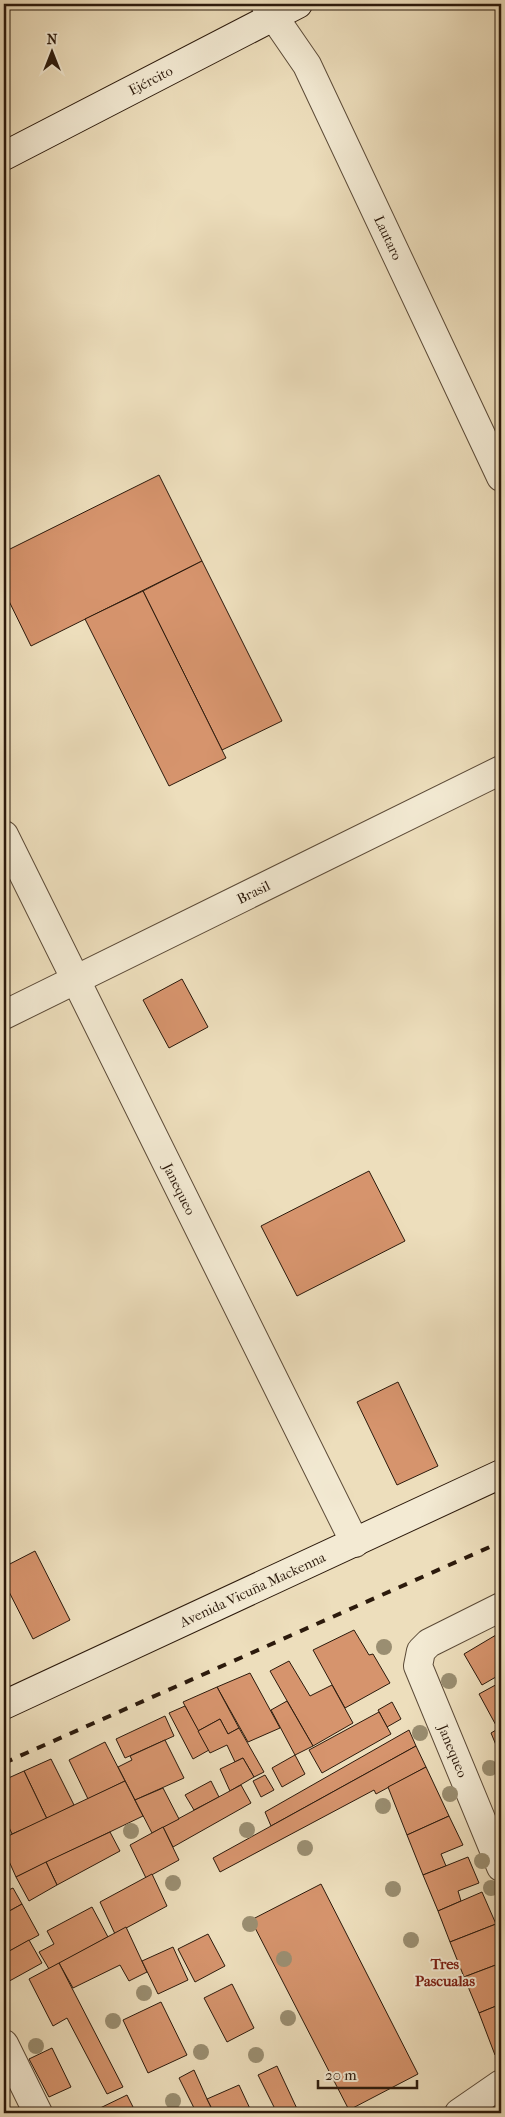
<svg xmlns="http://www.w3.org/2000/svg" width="505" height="2117" viewBox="0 0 505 2117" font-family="'IM FELL French Canon',serif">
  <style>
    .building { fill: #d6946d; stroke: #2c1a0c }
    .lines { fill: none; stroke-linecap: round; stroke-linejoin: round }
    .street-casing { stroke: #5c4b38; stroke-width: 30 }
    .secondary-casing { stroke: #2c1a0c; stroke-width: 30 }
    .street { stroke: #f3ead3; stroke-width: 28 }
    .secondary { stroke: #f3ead3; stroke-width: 28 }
    .rail { stroke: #2c1a0c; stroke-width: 4; stroke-dasharray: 9 9; stroke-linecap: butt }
    .tree { fill: #9a8e71 }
    .labels { text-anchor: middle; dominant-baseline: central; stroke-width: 4; stroke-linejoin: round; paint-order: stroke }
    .street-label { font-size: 14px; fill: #2c1a0c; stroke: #f3ead3 }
    .neighbourhood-label { font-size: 15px; font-weight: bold; fill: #7a1f14; stroke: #f3ead3 }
  </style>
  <rect width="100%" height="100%" fill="#eddebc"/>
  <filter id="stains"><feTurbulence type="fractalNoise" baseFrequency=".004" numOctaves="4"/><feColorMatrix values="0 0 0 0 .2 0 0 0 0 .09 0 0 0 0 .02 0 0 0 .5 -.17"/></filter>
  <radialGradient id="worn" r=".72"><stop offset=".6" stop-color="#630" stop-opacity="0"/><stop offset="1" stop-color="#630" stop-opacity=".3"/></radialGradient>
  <g class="building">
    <polygon points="159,475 202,561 31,646 4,591 4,552"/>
    <polygon points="202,561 282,721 222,750 143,591"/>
    <polygon points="143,591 226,758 169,786 85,619"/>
    <polygon points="182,979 208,1027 169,1048 143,1000"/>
    <polygon points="369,1171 405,1241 297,1296 261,1226"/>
    <polygon points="398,1382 438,1466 397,1485 357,1402"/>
    <polygon points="35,1551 70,1620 33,1639 4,1582 4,1567"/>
    <polygon points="354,1630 369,1655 373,1654 390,1683 345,1708 313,1650"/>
    <polygon points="501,1632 501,1674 482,1685 464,1654"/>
    <polygon points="289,1661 310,1696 332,1685 353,1723 313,1746 270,1671"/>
    <polygon points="250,1673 280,1728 248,1742 217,1687"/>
    <polygon points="501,1682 501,1727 498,1729 479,1694"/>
    <polygon points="217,1687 239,1728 228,1734 220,1719 198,1731 183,1702"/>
    <polygon points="287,1701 313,1746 295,1755 271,1710"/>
    <polygon points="392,1702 401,1719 387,1727 378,1710"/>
    <polygon points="185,1706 209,1750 193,1759 169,1713"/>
    <polygon points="379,1712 391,1734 322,1773 309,1750"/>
    <polygon points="165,1716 174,1736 125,1758 116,1739"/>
    <polygon points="220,1719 228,1734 239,1728 264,1772 254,1777 243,1758 235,1762 227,1745 210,1753 198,1731"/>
    <polygon points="501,1727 501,1757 491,1733"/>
    <polygon points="409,1730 416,1746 271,1826 265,1812"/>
    <polygon points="165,1740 184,1778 135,1800 118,1767 132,1760 130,1756"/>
    <polygon points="105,1742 125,1781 88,1799 69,1760"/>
    <polygon points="416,1746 426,1767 376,1794 374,1790 220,1872 213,1858"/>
    <polygon points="295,1755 305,1774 282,1787 272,1768"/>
    <polygon points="243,1758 254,1777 230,1791 220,1769"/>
    <polygon points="51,1759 74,1805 47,1819 24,1771"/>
    <polygon points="426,1767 449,1816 407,1835 388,1787"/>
    <polygon points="24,1771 47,1819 12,1834 4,1816 4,1780"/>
    <polygon points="265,1775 274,1790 261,1797 253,1781"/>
    <polygon points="125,1781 143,1816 16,1877 4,1850 4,1838"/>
    <polygon points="211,1781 219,1797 194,1810 185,1795"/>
    <polygon points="241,1785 251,1803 173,1847 163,1827"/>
    <polygon points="163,1788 179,1819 152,1833 135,1800"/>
    <polygon points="449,1816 463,1845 441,1854 446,1866 423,1875 407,1835"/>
    <polygon points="163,1827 179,1860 146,1878 130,1845"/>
    <polygon points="110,1832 120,1851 57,1885 46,1862"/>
    <polygon points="468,1857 479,1883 458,1891 461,1901 438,1911 423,1875"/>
    <polygon points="46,1862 57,1885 29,1901 16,1877"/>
    <polygon points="152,1874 167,1906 115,1934 100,1902"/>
    <polygon points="321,1884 418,2074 349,2110 251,1920"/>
    <polygon points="13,1888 22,1904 4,1914 4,1892"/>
    <polygon points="482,1892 496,1924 450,1942 438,1911"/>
    <polygon points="22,1904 39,1935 4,1954 4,1914"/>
    <polygon points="92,1907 108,1937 49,1969 39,1952 54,1944 47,1931"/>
    <polygon points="496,1924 501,1938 501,1963 464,1977 450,1942"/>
    <polygon points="126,1927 147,1972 129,1981 120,1965 73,1988 59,1963"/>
    <polygon points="208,1934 225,1966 195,1982 178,1949"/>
    <polygon points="29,1940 42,1963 4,1984 4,1954"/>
    <polygon points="173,1947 188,1980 158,1994 142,1961"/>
    <polygon points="59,1963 123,2087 107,2094 67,2018 53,2026 29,1979"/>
    <polygon points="501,1963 501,2004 479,2013 464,1977"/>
    <polygon points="232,1984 254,2028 227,2042 204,1998"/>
    <polygon points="161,2002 187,2055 148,2073 123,2020"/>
    <polygon points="501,2004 501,2052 495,2055 479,2013"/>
    <polygon points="52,2048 71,2087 49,2097 29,2059"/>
    <polygon points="277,2066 299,2113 277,2113 258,2075"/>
    <polygon points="194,2070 207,2099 214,2113 184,2113 194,2108 179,2078"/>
    <polygon points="239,2085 252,2113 214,2113 207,2099"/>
    <polygon points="127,2095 136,2113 97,2113 96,2110"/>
  </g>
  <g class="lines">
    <defs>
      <g id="street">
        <path id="s1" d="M265,4L307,65L501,477"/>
        <path id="s2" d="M4,835L355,1543"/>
        <path id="s3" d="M4,1015L501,770"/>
        <path id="s4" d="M501,1607L429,1643L421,1651L418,1666L501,1867"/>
        <polyline points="4,2044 38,2113"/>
        <polyline points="459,2113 501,2084"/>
      </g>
      <g id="secondary">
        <path id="s5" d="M4,156L298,4"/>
        <path id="s6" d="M4,1705L501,1474"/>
      </g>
    </defs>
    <use href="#street" class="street-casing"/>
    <use href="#secondary" class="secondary-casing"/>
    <use href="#street" class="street"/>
    <use href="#secondary" class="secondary"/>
    <polyline class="rail" points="4,1763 501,1542"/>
  </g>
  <g class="tree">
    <circle cx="384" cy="1647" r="8"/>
    <circle cx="449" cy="1681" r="8"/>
    <circle cx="420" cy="1733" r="8"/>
    <circle cx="490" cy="1768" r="8"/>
    <circle cx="450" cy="1794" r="8"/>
    <circle cx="383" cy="1806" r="8"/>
    <circle cx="247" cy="1830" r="8"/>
    <circle cx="131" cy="1831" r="8"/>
    <circle cx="305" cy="1848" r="8"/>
    <circle cx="482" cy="1861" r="8"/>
    <circle cx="173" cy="1883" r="8"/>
    <circle cx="491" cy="1888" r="8"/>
    <circle cx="393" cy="1889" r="8"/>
    <circle cx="250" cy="1924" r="8"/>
    <circle cx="411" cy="1940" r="8"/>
    <circle cx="284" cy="1959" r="8"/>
    <circle cx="144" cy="1993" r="8"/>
    <circle cx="288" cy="2018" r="8"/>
    <circle cx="113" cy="2021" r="8"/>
    <circle cx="36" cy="2046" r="8"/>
    <circle cx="201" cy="2052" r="8"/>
    <circle cx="256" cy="2055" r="8"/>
    <circle cx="173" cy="2101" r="8"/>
  </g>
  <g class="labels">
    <g class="street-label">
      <text stroke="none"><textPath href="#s5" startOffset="165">Ejército</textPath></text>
      <text stroke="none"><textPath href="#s1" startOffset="265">Lautaro</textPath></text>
      <text stroke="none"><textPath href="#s3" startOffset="278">Brasil</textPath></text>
      <text stroke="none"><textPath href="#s2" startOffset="395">Janequeo</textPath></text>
      <text stroke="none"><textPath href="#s6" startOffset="274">Avenida Vicuña Mackenna</textPath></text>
      <text stroke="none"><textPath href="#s4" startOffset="199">Janequeo</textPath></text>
    </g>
    <g class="neighbourhood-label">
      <text x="445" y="1964">Tres<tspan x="445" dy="17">Pascualas</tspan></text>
    </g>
  </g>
  <rect width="505" height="2117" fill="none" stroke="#eddebc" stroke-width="20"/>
  <rect x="5" y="5" width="495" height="2107" fill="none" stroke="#2c1a0c" stroke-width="2.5"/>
  <rect x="10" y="10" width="485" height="2097" fill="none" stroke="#2c1a0c"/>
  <g transform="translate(52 52)" stroke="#f3ead3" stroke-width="4" paint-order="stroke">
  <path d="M0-4L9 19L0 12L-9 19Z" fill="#2c1a0c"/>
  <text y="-8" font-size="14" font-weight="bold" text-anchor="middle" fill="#2c1a0c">N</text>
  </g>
  <path d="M318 2080v8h99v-8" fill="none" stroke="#2c1a0c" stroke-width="2.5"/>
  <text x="325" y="2080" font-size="15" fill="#2c1a0c" stroke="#f3ead3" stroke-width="4" paint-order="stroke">20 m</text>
  <rect width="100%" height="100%" filter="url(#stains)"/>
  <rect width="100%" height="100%" fill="url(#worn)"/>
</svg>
